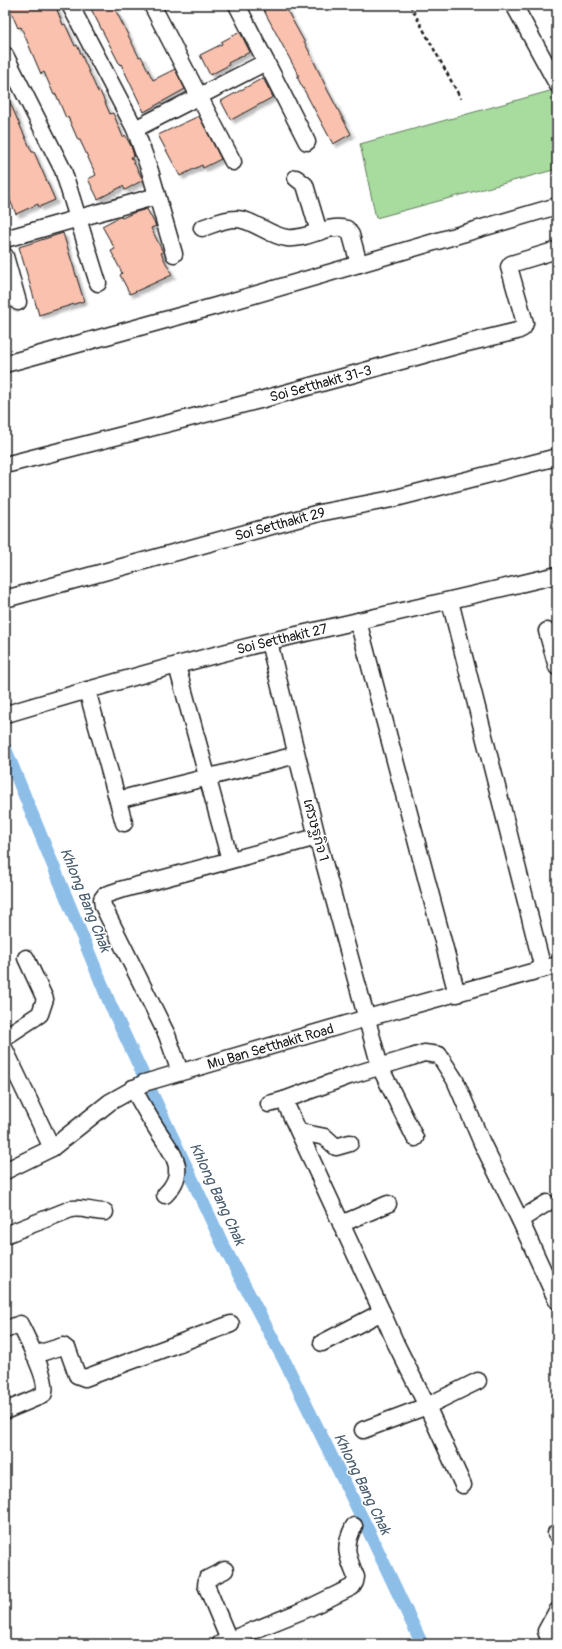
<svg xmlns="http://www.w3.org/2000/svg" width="562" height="1649" viewBox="0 0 562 1649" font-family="Pangolin,'Playpen Sans Thai',sans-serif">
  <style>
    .green { fill: #a8dc9e; stroke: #627c5d }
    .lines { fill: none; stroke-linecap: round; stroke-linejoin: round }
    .canal { stroke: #8cbee8; stroke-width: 13 }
    .building { fill: #f9c1ae; stroke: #1c1c1c; filter: url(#shadow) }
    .minor-casing { stroke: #1c1c1c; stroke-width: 19 }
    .path { stroke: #1c1c1c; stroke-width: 2.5; stroke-dasharray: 4 3; stroke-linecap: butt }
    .minor { stroke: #fff; stroke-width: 16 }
    .labels { text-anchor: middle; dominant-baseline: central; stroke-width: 3; stroke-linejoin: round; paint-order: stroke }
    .street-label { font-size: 14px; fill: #1c1c1c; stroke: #fff }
    .water-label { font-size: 15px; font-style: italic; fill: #495d6e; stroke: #fff }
  </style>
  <defs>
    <filter id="shadow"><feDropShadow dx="3.5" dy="3.5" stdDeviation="1" flood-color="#0004"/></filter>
  </defs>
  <rect width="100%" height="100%" fill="#fff"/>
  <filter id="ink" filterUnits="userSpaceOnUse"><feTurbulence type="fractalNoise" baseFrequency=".025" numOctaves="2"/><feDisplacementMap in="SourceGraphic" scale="8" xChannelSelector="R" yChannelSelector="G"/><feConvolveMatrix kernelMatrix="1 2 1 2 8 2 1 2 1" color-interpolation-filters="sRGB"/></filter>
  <g filter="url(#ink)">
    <polygon class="green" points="557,89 557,169 376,218 360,144"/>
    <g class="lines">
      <polyline class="canal" points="5,748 110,1004 223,1245 285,1362 370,1534 422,1644"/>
    </g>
    <g class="building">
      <polygon points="8,5 55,5 63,25 65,24 75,46 77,45 98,92 100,91 110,114 113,113 123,137 125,135 131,146 134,156 131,157 143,180 125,190 123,186 98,199 88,179 96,175 80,140 78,140 68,117 66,118 56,94 54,95 44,72 41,74 21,27 18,28"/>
      <polygon points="89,5 113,5 139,57 141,56 153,80 175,69 185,89 144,112 121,64 120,65"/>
      <polygon points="261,5 284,5 305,43 328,91 351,134 333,144 297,77 299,76 284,48"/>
      <polygon points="240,32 250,52 228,63 229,65 210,75 200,55 222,44 221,42"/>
      <polygon points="263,78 273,97 231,120 221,101"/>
      <polygon points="5,91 22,130 32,152 34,152 55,200 39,207 38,204 16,214 5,189"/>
      <polygon points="199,116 221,159 203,168 202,165 180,176 158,135"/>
      <polygon points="147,209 156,226 151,228 163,252 161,253 172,275 130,294 120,275 122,273 111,251 115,249 102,226 121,216 122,218 133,213"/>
      <polygon points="63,233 84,301 39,315 19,247"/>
    </g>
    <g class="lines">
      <defs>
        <g id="minor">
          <polyline points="70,5 135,129 150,171 174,254"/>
          <polyline points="152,5 233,162"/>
          <polyline points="237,5 307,142"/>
          <polyline points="514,5 557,84"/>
          <polyline points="5,55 63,170 98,283"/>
          <polyline points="135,129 266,62"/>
          <polyline points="296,178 305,185 319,232"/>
          <path d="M202,228C212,225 224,219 235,219C251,218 269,236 287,238C308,240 328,223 347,229L351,235L359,264"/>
          <polyline points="5,239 157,196"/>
          <polyline points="5,256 18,302"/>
          <polyline points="5,364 216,306 557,206"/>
          <path id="s1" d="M5,465L260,400L459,345L517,331L523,328L525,323L509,267L511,264L557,250"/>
          <path id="s2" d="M5,599L319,513L392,499L557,457"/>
          <polyline points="450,601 543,969"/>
          <polyline points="358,621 457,994"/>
          <polyline points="547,631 557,667"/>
          <polyline points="269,642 317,837 380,1067 415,1138"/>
          <polyline points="177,666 230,860"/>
          <polyline points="87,690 124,823"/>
          <path id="s3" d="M10,713C96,687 183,662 271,641C366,619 462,598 557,575"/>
          <path d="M118,800C177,784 237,771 296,755"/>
          <polyline points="5,1037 40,1014 45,999 26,958"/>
          <polyline points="5,1050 52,1148"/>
          <polyline points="180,1072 167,1035 103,906 102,899 105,895 120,890 317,837"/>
          <path d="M133,1088C141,1103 149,1117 158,1131C173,1154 189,1171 165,1195"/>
          <polyline points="284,1100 349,1076 412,1057 424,1053 439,1055 455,1080 482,1143 520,1220 557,1301"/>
          <polyline points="269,1104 284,1100 382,1312 396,1344 427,1406 463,1485"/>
          <polyline points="300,1132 325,1137 336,1147 350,1143"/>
          <path id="s4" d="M5,1171L52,1148L110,1102L144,1083L367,1018L557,965"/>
          <polyline points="520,1220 547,1203"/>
          <polyline points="341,1224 388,1204"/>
          <path d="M5,1235L71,1209C83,1207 93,1212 105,1212"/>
          <path d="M5,1330L20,1324C26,1337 51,1383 43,1395L5,1411"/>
          <polyline points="322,1343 382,1312"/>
          <polyline points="34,1355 63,1346 68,1350 77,1375 85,1378 231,1324"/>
          <polyline points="363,1430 427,1406 478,1381"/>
          <polyline points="556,1533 557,1533"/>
          <polyline points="225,1570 207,1579 206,1585 229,1640"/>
          <path d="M220,1644L309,1608L352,1587L355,1582L356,1577C347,1556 343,1547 354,1526"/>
          <polyline points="551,1644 546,1631 557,1611"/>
        </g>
      </defs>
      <use href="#minor" class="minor-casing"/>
      <polyline class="path" points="410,5 461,99"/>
      <use href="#minor" class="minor"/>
    </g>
  </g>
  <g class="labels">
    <g class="street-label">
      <text stroke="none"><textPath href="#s1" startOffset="326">Soi Setthakit 31-3</textPath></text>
      <text stroke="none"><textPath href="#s2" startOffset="285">Soi Setthakit 29</textPath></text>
      <text stroke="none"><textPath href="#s3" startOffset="282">Soi Setthakit 27</textPath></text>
      <text transform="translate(316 830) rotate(75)">เศรษฐกิจ 1</text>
      <text stroke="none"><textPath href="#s4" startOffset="297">Mu Ban Setthakit Road</textPath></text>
    </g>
    <g class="water-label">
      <text transform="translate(85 900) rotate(68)">Khlong Bang Chak</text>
      <text transform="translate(217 1194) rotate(65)">Khlong Bang Chak</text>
      <text transform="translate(362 1484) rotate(64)">Khlong Bang Chak</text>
    </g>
  </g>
  <rect width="562" height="1649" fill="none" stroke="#fff" stroke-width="20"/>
  <rect x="10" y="10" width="542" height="1629" fill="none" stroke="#1c1c1c" stroke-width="1.5" filter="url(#ink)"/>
</svg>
